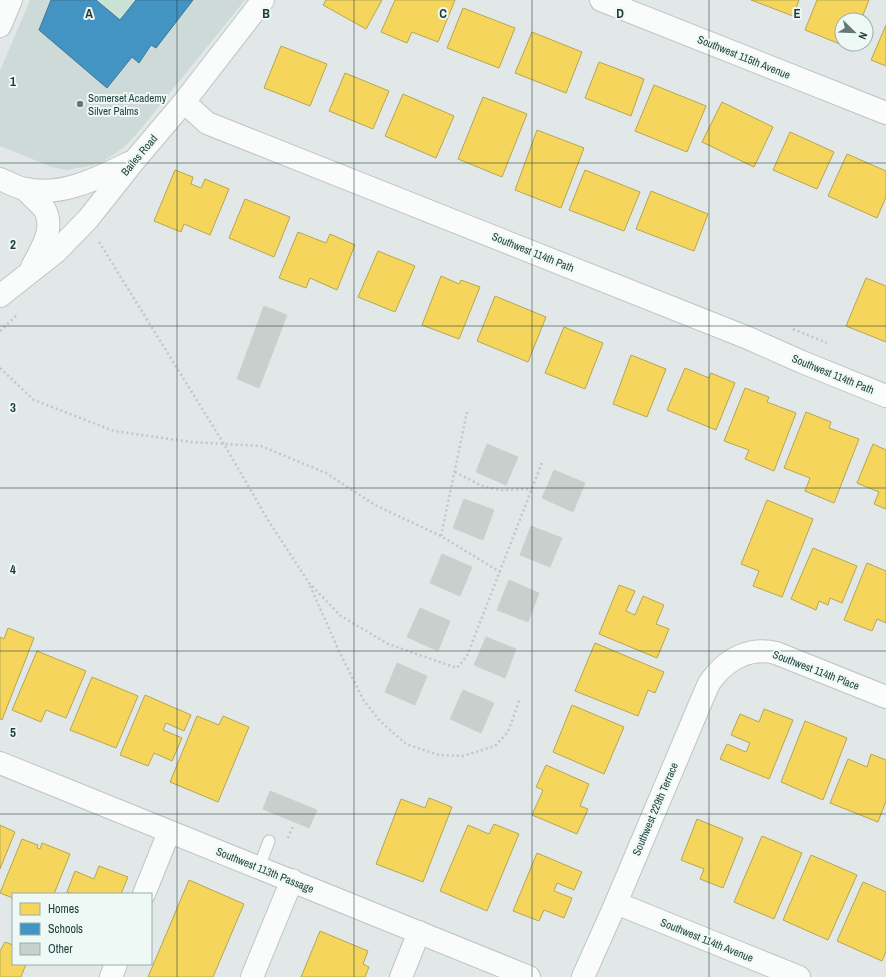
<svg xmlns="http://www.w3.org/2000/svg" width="886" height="977" viewBox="0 0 886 977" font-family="'Archivo Narrow',sans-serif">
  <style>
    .built { fill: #cedad7 }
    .green { fill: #c8e3d5 }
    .homes { fill: #f6d55c; stroke: #b5a752 }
    .schools { fill: #4393c3; stroke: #38799a }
    .building { fill: #c8cfcd; stroke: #cad1cf }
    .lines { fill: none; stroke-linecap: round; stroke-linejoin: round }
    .service-casing { stroke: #bec5c4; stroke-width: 13 }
    .minor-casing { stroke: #bec5c4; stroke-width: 24 }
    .tertiary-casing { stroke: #bec5c4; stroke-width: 24 }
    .path { stroke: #bec9c7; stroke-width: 2.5; stroke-dasharray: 2 3; stroke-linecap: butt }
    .service { stroke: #fafcfb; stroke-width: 11 }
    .minor { stroke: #fafcfb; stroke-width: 22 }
    .tertiary { stroke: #fafcfb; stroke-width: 22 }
    .grid { fill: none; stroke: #1d3d3a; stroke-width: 1; stroke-opacity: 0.55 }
    .poi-dot { fill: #627977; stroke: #eef8f5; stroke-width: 1.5 }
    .labels { text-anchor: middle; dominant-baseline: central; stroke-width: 4; stroke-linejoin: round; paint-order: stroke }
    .street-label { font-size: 11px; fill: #1d3d3a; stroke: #eef8f5 }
    .poi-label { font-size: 11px; fill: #1d3d3a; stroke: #eef8f5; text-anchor: start }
    .grid-label { font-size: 13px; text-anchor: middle; font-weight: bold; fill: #1d3d3a; stroke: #eef8f5; stroke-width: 4; stroke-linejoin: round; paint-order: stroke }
  </style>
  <rect width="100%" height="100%" fill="#e1e8e7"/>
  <polygon class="built" points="30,0 245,0 134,137 123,148 104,161 93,165 67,170 52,167 0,146 0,71"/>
  <polygon class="green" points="96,0 136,0 120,20"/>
  <g class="homes">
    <polygon points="326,0 382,0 366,29 323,5"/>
    <polygon points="395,0 455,0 438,42 412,32 407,43 381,32"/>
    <polygon points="751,0 799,0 793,16"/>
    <polygon points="817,0 869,0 861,20 842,20 842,44 851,44 850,48 805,30"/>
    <polygon points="463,8 515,28 499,68 447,48"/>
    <polygon points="886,25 886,66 871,60"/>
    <polygon points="532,32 582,52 566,93 515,73"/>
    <polygon points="281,46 327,64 310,106 264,88"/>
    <polygon points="599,62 644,79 631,116 585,98"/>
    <polygon points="345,73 389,91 373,129 329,111"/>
    <polygon points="654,85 706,106 687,152 635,131"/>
    <polygon points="403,94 454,116 436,158 385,136"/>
    <polygon points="483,97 527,114 502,177 458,159"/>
    <polygon points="722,102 773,127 754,167 702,142"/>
    <polygon points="537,130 584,148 561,208 515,190"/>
    <polygon points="790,132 834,152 817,189 773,170"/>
    <polygon points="847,154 886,171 886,197 877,218 828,196"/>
    <polygon points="175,170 193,177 191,184 201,188 205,179 229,189 210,235 184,224 181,232 154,221"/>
    <polygon points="585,170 640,192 624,231 569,210"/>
    <polygon points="651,191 708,214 694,251 636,229"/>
    <polygon points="245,199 290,217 274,257 229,238"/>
    <polygon points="298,232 326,243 330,234 355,245 337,290 310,278 306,288 279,278"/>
    <polygon points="378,251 415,266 395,312 358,297"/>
    <polygon points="441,276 459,284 461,280 480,287 459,339 422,325"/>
    <polygon points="866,278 886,286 886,342 846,326"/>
    <polygon points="495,296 546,317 528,362 477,341"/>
    <polygon points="564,327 603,343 585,389 545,373"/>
    <polygon points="631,355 666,369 647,417 613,404"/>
    <polygon points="685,368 709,378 711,373 735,383 716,430 667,410"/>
    <polygon points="745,388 769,397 767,402 796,413 774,471 745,459 749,450 724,441"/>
    <polygon points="806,412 831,422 829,428 859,439 834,503 805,491 810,478 784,468"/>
    <polygon points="873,444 886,450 886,509 874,504 879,492 857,483"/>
    <polygon points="767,500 813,519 782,597 753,586 759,571 741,564"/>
    <polygon points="813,548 857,566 842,603 830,598 828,605 819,601 816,610 791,599"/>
    <polygon points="867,563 886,571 886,623 877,619 872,631 844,620"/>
    <polygon points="619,585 635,591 626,611 635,615 643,596 664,605 656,624 669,629 657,658 599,634"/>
    <polygon points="8,628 34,638 2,720 0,719 0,637 4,639"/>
    <polygon points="595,643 664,672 655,693 648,690 638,716 575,691"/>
    <polygon points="37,651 86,671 66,718 46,710 41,722 12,710"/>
    <polygon points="92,677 138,696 116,748 70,730"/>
    <polygon points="145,695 191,715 184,731 166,723 163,730 182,738 172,761 154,753 148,766 120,755"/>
    <polygon points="572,705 624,727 604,774 553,752"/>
    <polygon points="764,709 793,720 769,779 720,759 727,744 746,752 750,743 731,735 740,714 759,722"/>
    <polygon points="197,716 219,725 223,716 249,727 218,802 170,782"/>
    <polygon points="805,721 847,738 823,800 781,782"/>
    <polygon points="871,754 886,760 886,801 878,822 830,803 848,759 867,767"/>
    <polygon points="546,765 589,784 580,806 588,809 577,834 532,815 543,790 536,787"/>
    <polygon points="429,798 452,807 423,882 376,864 401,799 425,808"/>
    <polygon points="697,819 743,838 723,888 700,879 704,869 681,860"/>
    <polygon points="494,824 519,834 487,911 440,891 468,825 489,834"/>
    <polygon points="0,825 15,832 0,869"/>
    <polygon points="762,836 802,853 774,919 734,902"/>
    <polygon points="22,839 38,845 37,848 40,849 42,843 70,854 54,894 13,894 13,898 0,893"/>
    <polygon points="537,853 582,872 574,890 557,883 554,891 572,898 564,918 544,910 539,921 513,911"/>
    <polygon points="811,855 857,875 828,940 783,920"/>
    <polygon points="99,866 128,877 121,894 73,894 67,892 75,871 94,879"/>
    <polygon points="189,880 244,904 213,977 148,977"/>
    <polygon points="863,882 886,892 886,952 882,961 837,941"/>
    <polygon points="320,931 368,951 363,964 369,967 365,977 301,977"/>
    <polygon points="5,942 13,945 13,964 26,964 21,977 0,977 0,951"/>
  </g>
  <polygon class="schools" points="51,0 96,0 120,20 136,0 193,0 156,48 151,45 139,63 132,57 107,88 39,30"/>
  <g class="building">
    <polygon points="264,306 287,315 259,388 237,379"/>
    <polygon points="487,444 518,457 506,485 476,472"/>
    <polygon points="554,470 585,483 573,512 542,498"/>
    <polygon points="464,499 494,510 483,540 453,528"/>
    <polygon points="531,526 562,538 550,567 520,555"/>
    <polygon points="442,554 472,567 460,596 430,583"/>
    <polygon points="509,580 539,593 528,622 497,610"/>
    <polygon points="420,608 450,621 438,651 407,637"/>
    <polygon points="486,637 516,649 505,678 474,665"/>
    <polygon points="397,663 427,676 415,705 385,692"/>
    <polygon points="463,690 494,703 481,733 450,719"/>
    <polygon points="270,791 317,810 309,828 263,809"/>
  </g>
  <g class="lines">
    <defs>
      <polyline id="service" points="259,867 269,841"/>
      <g id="minor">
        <polyline points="601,0 886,113"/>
        <polyline points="184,102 207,123 748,338 802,362 886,396"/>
        <path d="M0,179C8,182 17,188 26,189C62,197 98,178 129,163"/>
        <path d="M25,189C31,196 40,203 45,210C55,230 41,249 32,267"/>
        <polyline points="0,296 57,251 88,219 134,161 184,102 263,0"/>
        <polyline points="0,763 529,977"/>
        <polyline points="144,894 169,832"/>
        <polyline points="616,903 799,977"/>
        <polyline points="111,977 116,964"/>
        <polyline points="252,977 292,880"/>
        <polyline points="401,977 419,932"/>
        <path d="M583,977L616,903L703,697C706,691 708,683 713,678C728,658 751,647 776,653L886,697"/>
      </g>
      <polyline id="tertiary" points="0,26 11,0"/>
    </defs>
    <use href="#service" class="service-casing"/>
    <use href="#minor" class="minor-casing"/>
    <use href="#tertiary" class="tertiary-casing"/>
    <g class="path">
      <polyline points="99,242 224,444 268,520 309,583 341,616 388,644 457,668 467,656 543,460"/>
      <polyline points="793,329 827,343"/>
      <polyline points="0,331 16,316"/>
      <polyline points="0,368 34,400 114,431 191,442 261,446 326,473 375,505 441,536 500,572"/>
      <polyline points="455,472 482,486 500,490 532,489"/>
      <polyline points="441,536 467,412"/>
      <polyline points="310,586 339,651 364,701 380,721 406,744 439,755 463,756 495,746 508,732 520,698"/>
      <polyline points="288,838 293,826"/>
    </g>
    <use href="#service" class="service"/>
    <use href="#minor" class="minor"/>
    <use href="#tertiary" class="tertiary"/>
  </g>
  <path class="grid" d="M177,0V977M354,0V977M532,0V977M709,0V977M0,163H886M0,326H886M0,488H886M0,651H886M0,814H886"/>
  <circle class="poi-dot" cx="80" cy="104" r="4"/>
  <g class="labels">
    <g class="street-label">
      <text transform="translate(744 57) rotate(22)">Southwest 115th Avenue</text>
      <text transform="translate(139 155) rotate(-50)">Bailes Road</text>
      <text transform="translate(533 252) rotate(22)">Southwest 114th Path</text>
      <text transform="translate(833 374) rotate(22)">Southwest 114th Path</text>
      <text transform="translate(816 670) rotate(21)">Southwest 114th Place</text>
      <text transform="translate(655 809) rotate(-67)">Southwest 229th Terrace</text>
      <text transform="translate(265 870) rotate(22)">Southwest 113th Passage</text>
      <text transform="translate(707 940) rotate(22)">Southwest 114th Avenue</text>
    </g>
    <g class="poi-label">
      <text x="88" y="98">Somerset Academy<tspan x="88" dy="13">Silver Palms</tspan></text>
    </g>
  </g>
  <g class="grid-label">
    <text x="89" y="18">A</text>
    <text x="266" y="18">B</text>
    <text x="443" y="18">C</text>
    <text x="620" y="18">D</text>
    <text x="797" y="18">E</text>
    <text x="13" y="86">1</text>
    <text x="13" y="249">2</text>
    <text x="13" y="412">3</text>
    <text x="13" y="574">4</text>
    <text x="13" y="737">5</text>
  </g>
  <rect x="12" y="893" width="140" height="72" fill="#eef8f5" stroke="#9aadaa"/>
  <rect x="20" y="903" width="20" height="12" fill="#f6d55c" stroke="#9aadaa"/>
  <text x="48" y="913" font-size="12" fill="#1d3d3a">Homes</text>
  <rect x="20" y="923" width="20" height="12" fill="#4393c3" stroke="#9aadaa"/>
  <text x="48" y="933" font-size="12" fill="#1d3d3a">Schools</text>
  <rect x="20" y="943" width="20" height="12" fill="#c8cfcd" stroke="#9aadaa"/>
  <text x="48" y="953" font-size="12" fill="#1d3d3a">Other</text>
  <g transform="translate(854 32) rotate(113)"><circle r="19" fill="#eef8f5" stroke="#9aadaa"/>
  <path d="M0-3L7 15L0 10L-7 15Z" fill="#627977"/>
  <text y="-6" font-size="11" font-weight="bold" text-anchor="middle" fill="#1d3d3a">N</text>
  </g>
</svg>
